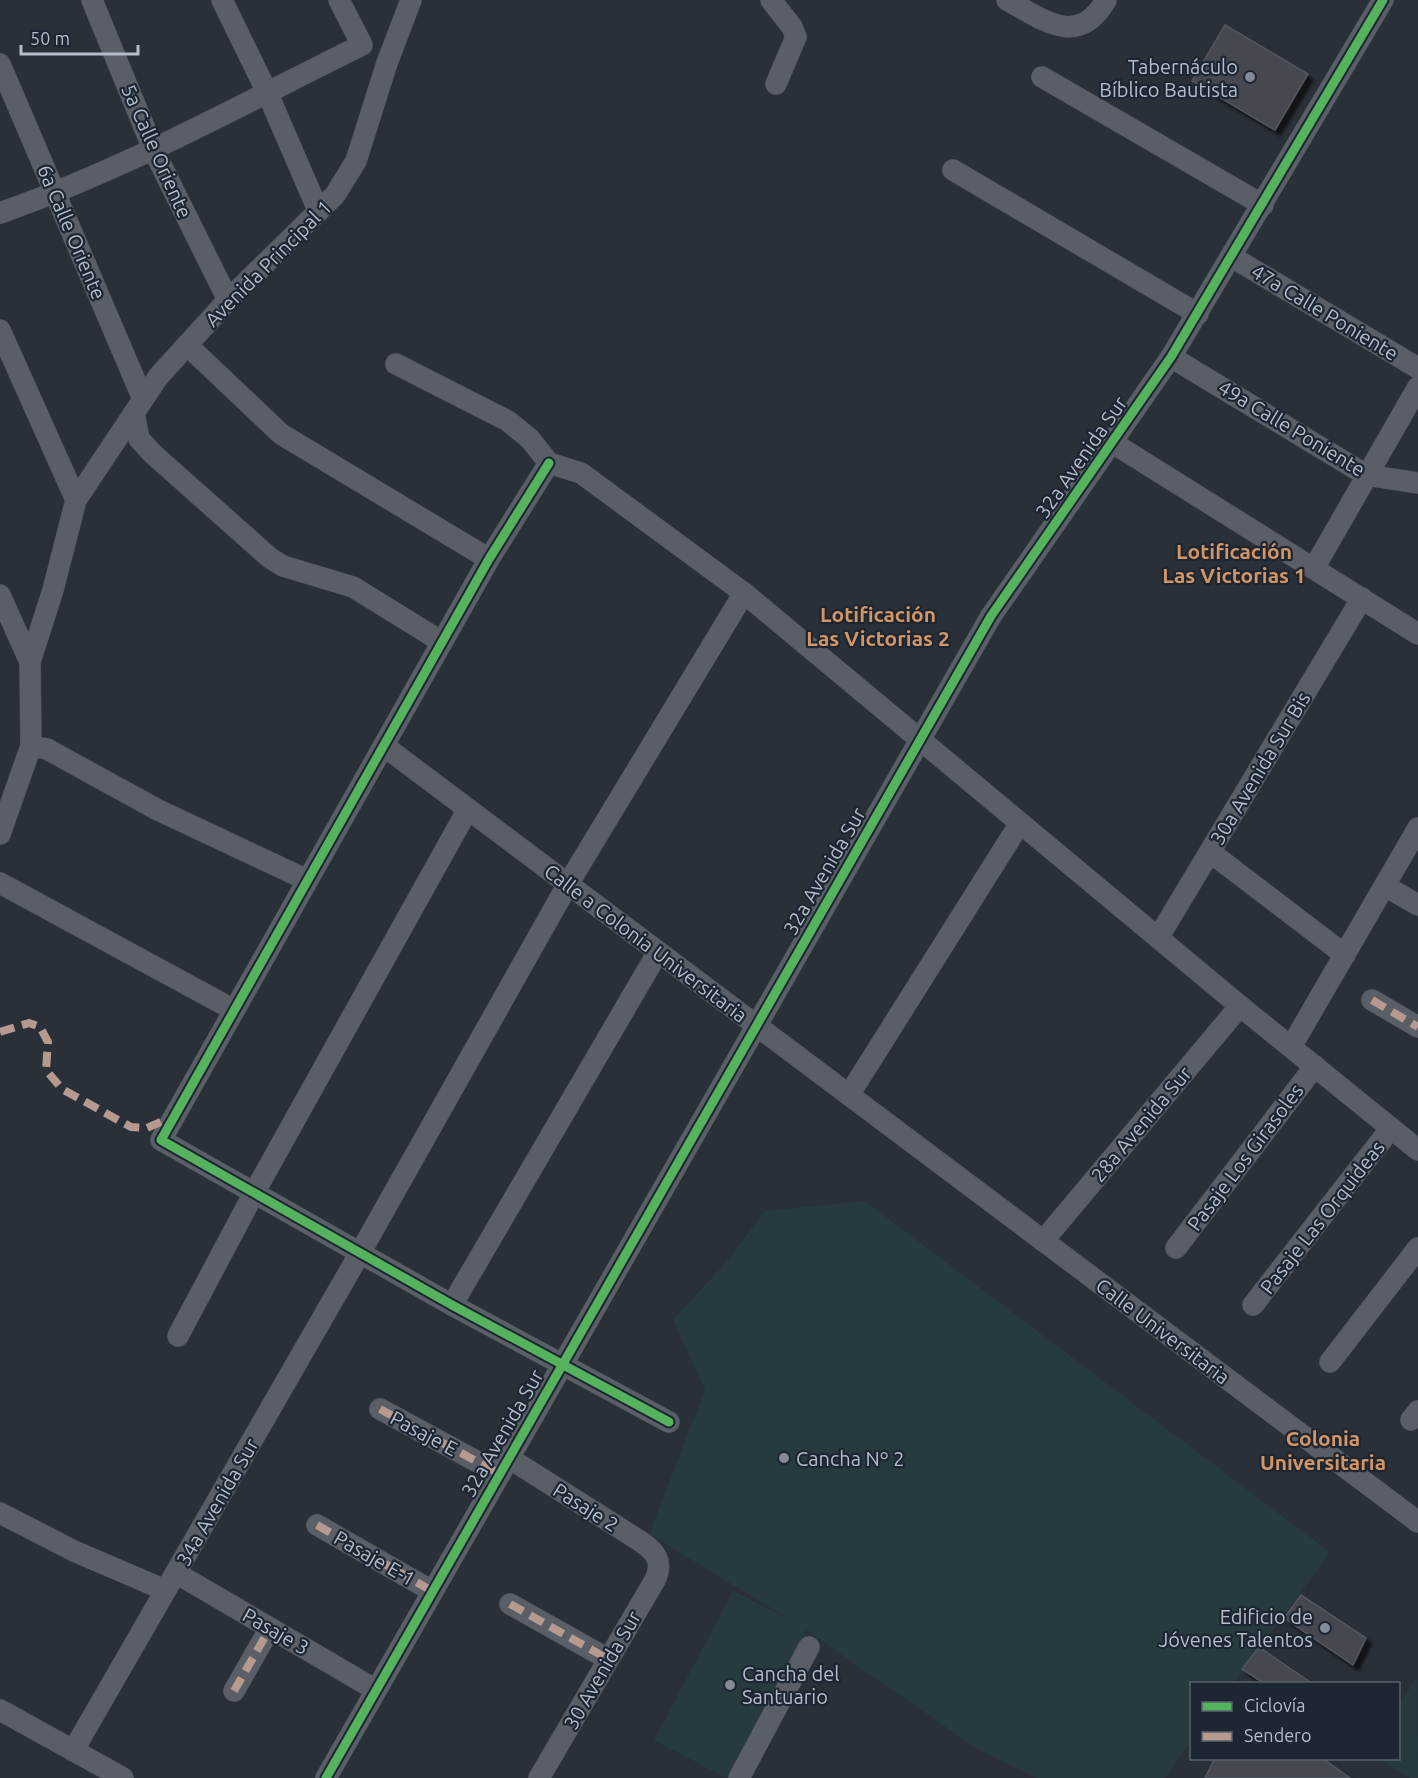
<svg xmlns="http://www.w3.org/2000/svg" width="1418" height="1778" viewBox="0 0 1418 1778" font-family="Ubuntu,sans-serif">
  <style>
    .green { fill: #273a3e }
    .building { fill: #444950; stroke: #52575f; stroke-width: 1.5; filter: url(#shadow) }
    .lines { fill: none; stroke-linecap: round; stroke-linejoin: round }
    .minor-casing { stroke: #484c53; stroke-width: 22 }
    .minor { stroke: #5a5e66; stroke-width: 21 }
    .quiet { stroke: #b69a8f; stroke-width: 8; stroke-dasharray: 15 8; stroke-linecap: butt }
    .cycleway-casing { stroke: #1d2633; stroke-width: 13 }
    .cycleway { stroke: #56b35d; stroke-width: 9 }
    .poi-dot { fill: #848b96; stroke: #1d2633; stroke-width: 2 }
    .labels { text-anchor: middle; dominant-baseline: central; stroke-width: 4.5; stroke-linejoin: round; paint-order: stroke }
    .poi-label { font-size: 20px; fill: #b4bcc9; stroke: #1d2633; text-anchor: end }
    .street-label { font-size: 20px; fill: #b4bcc9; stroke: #1d2633 }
    .neighbourhood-label { font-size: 21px; font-weight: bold; fill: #d59563; stroke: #1d2633 }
  </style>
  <defs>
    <filter id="shadow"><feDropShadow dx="5.5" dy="5.5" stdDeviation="1.5" flood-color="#0009"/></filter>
  </defs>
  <rect width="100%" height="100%" fill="#2a3038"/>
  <g class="green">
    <polygon points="865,1201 1330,1552 1234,1683 1192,1684 1191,1742 1165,1778 1037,1778 979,1750 806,1630 726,1778 654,1740 733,1591 791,1620 649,1534 705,1390 673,1320 729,1259 765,1211"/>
    <polygon points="1417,1677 1418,1778 1410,1778 1380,1759 1398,1758 1399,1705"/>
  </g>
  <g class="building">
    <polygon points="1225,25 1308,74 1275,130 1192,81"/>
    <polygon points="1301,1595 1366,1638 1353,1665 1284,1618"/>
    <polygon points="1259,1647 1313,1684 1265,1684 1242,1669"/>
    <polygon points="1215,1758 1322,1758 1350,1778 1205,1778"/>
  </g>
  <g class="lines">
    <defs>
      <g id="minor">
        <polyline points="92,0 154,151 228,300"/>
        <polyline points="222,0 267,92 318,210"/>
        <polyline points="771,0 792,27 796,37 776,84"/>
        <path d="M1007,0C1042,19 1078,49 1106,0"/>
        <polyline points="0,64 143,399"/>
        <polyline points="1042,77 1263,205"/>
        <polyline points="953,170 1198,314"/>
        <path d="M0,213C126,169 242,104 362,45L339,0"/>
        <polyline points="1232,257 1418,368"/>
        <polyline points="0,330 76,500"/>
        <polyline points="187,345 281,434 489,559"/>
        <polyline points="1171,357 1366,475 1418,483"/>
        <polyline points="396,364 508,421 530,439 549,463 581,473 744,593 1240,1006 1418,1150"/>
        <polyline points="134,413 139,439 153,454 270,558 283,566 353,587 442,642"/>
        <polyline points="1113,443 1418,634"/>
        <polyline points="549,463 489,559 161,1140 452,1305 669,1422"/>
        <polyline points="1314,568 1418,387"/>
        <polyline points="0,595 30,662"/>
        <polyline points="31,746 47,749 156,809 307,880"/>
        <polyline points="384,746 1418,1522"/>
        <polyline points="0,834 31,746 30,662 53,590 76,500 158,377 228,300 335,195 356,161 387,63 411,0"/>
        <polyline points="1210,852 1345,955"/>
        <polyline points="0,883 234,1010"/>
        <polyline points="1385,886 1418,905"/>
        <polyline points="1158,938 1362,598"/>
        <polyline points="1372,1000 1418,1027"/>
        <polyline points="1291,1047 1418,828"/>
        <polyline points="849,1095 1020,823"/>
        <polyline points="1043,1241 1240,1006"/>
        <polyline points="1176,1248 1315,1066"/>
        <polyline points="452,1305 658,952"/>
        <polyline points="1253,1305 1391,1128"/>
        <polyline points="178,1336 254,1193 468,809"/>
        <polyline points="1330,1362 1418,1248"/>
        <polyline points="380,1409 500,1474"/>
        <polyline points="1411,1420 1418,1411"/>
        <path d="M509,1458L640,1541C655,1551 664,1561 655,1580L539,1778"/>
        <polyline points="0,1513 74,1551 165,1590"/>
        <polyline points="317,1525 432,1591"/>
        <polyline points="176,1573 376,1690"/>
        <polyline points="510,1604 608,1659"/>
        <polyline points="234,1691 270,1628"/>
        <polyline points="0,1710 123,1778"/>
        <polyline points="73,1751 360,1253 568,884 744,593"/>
        <polyline points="326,1778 991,616 1171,357 1383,0"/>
        <polyline points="739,1778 809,1647"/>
      </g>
    </defs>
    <use href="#minor" class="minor-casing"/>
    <use href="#minor" class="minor"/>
    <g class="quiet">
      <polyline points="1372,1000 1418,1027"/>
      <polyline points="0,1032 29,1023 40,1027 48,1042 46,1070 62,1089 131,1127 147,1128 174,1116"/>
      <polyline points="380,1409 500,1474"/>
      <polyline points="317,1525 432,1591"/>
      <polyline points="510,1604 608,1659"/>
      <polyline points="234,1691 270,1628"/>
    </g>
    <defs>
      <g id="cycleway">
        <polyline points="549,463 489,559 161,1140 452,1305 669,1422"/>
        <polyline points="326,1778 991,616 1171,357 1383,0"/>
      </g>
    </defs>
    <use href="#cycleway" class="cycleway-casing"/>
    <use href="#cycleway" class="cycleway"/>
  </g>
  <g class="poi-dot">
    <circle cx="1250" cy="77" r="6"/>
    <circle cx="784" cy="1458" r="6"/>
    <circle cx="1325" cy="1628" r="6"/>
    <circle cx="730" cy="1685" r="6"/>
  </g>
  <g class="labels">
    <g class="poi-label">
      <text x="1238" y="66">Tabernáculo<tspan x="1238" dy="23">Bíblico Bautista</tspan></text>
      <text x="796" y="1458" text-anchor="start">Cancha Nº 2</text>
      <text x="1313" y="1616">Edificio de<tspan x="1313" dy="23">Jóvenes Talentos</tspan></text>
      <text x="742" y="1673" text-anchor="start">Cancha del<tspan x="742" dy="23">Santuario</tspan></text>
    </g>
    <g class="street-label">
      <text transform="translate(157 151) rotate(66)">5a Calle Oriente</text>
      <text transform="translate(72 232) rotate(67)">6a Calle Oriente</text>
      <text transform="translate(268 263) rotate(-45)">Avenida Principal 1</text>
      <text transform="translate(1325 312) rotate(31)">47a Calle Poniente</text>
      <text transform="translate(1292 428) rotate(31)">49a Calle Poniente</text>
      <text transform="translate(1081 457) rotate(-55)">32a Avenida Sur</text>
      <text transform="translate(1260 768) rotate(-59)">30a Avenida Sur Bis</text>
      <text transform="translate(824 871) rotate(-60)">32a Avenida Sur</text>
      <text transform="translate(646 943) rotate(37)">Calle a Colonia Universitaria</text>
      <text transform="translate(1141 1124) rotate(-50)">28a Avenida Sur</text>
      <text transform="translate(1245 1157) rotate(-53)">Pasaje Los Girasoles</text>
      <text transform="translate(1322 1217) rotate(-52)">Pasaje Las Orquideas</text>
      <text transform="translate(1163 1331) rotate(37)">Calle Universitaria</text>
      <text transform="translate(424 1433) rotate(28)">Pasaje E</text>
      <text transform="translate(502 1433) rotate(-60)">32a Avenida Sur</text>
      <text transform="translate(217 1502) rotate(-60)">34a Avenida Sur</text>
      <text transform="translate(586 1507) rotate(32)">Pasaje 2</text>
      <text transform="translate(375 1558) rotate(30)">Pasaje E-1</text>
      <text transform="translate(276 1631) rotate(30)">Pasaje 3</text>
      <text transform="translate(602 1670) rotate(-60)">30 Avenida Sur</text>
    </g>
    <g class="neighbourhood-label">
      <text x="1234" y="551">Lotificación<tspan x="1234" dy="24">Las Victorias 1</tspan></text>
      <text x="878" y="614">Lotificación<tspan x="878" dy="24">Las Victorias 2</tspan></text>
      <text x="1323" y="1438">Colonia<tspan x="1323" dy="24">Universitaria</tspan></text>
    </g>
  </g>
  <rect x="1190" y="1682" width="210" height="78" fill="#1d2633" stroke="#59626f" stroke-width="1.5"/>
  <rect x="1202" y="1702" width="30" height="9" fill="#56b35d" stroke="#59626f" stroke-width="1.5"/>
  <text x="1244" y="1712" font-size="18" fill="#b4bcc9">Ciclovía</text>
  <rect x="1202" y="1732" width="30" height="9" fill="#b69a8f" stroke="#59626f" stroke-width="1.5"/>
  <text x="1244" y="1742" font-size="18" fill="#b4bcc9">Sendero</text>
  <path d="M21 45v9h117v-9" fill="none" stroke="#b4bcc9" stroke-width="3"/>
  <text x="30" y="45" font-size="18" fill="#b4bcc9" stroke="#1d2633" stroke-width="4.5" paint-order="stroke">50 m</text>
</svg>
